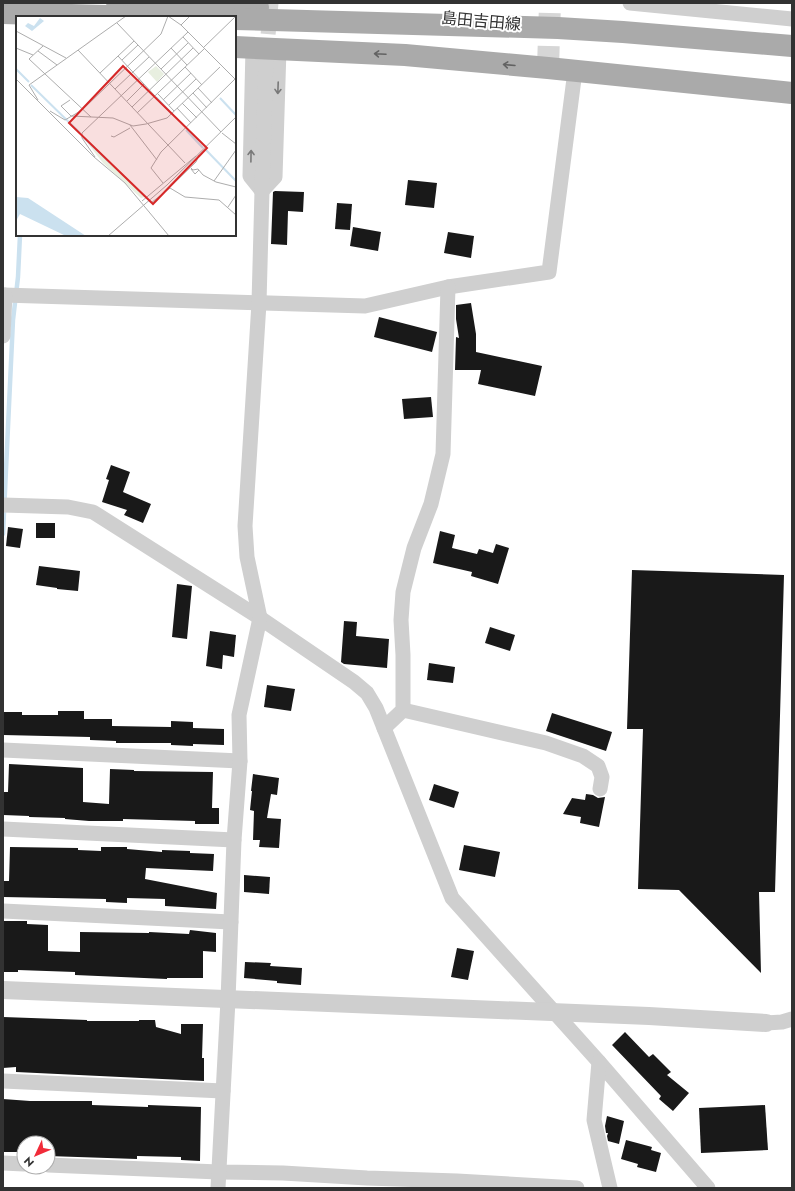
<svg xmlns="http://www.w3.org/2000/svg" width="795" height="1191" viewBox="0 0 795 1191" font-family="Jost,'Noto Sans JP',sans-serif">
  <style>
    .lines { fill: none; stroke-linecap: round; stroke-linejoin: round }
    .stream { stroke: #cbe1ef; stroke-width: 4.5 }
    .building { fill: #191919 }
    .minor-tunnel { stroke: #d6d6d6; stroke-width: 15; stroke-dasharray: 15 8; stroke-linecap: butt }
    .primary-tunnel { stroke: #d6d6d6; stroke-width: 22; stroke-dasharray: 22 11; stroke-linecap: butt }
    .minor { stroke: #cfcfcf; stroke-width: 15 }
    .tertiary { stroke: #cfcfcf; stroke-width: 18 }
    .primary { stroke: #aaa; stroke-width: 22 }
    .oneway { stroke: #626262 }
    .oneway2 { stroke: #797979 }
    .labels { text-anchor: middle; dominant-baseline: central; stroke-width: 4; stroke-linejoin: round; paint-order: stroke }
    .street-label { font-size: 16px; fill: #323232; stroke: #fff }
    .inset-river { fill: none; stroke: #cbe1ef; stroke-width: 2 }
    .inset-road { fill: none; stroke: #adadad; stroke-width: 1 }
    .view { fill: #d62828; fill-opacity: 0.15; stroke: #d62828; stroke-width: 2 }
    .inset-edge { fill: none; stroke: #323232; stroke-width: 2 }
  </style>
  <rect width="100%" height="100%" fill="#fff"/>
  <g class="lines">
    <polyline class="stream" points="3,534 13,320 18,277 20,235"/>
  </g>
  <g class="building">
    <polygon points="408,180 437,183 434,208 405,205"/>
    <polygon points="275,191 304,192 303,212 288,211 287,245 271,244 273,192"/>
    <polygon points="337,203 352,204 350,230 335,229"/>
    <polygon points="353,227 381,232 378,251 350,246"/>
    <polygon points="448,232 474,236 471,258 444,253"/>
    <polygon points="471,303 476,334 476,352 542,366 535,396 478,384 481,370 455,370 456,337 459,338 456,319 456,305"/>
    <polygon points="379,317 437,332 432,352 374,337"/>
    <polygon points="431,397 433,417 404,419 402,399"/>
    <polygon points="111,465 130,472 123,492 151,504 143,523 124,515 127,510 102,502 109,480 106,479"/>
    <rect x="36" y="523" width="19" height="15"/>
    <polygon points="8,527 23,529 20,548 6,546"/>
    <polygon points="440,531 455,535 452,548 477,554 479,549 493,553 496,544 509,548 498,584 471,576 472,572 433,563"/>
    <polygon points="39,566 80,571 78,591 57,589 57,588 36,585"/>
    <polygon points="632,570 784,575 775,892 759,892 761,973 679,890 638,889 643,729 627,729"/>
    <polygon points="177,584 192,586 187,639 172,637"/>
    <polygon points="344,621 357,622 356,636 389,639 387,668 344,664 341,662"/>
    <polygon points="490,627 515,635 510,651 485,643"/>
    <polygon points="210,631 236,635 234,657 223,655 222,669 206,666"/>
    <polygon points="429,663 455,667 453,683 427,680"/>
    <polygon points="267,685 295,689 291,711 264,707"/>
    <polygon points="58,711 84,711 84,719 112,719 112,726 171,727 171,721 193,722 193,728 224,729 224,745 193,744 193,746 171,745 171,743 116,743 116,741 90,740 90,737 3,735 3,712 22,712 22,715 58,715"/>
    <polygon points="552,713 612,732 606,751 546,731"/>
    <polygon points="9,764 83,768 83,802 109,804 110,769 134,770 134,771 213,772 212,808 219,808 219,824 195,824 195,821 123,819 123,821 89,821 65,819 65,818 29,817 29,816 3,815 3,792 8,792"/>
    <polygon points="253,774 279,778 277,795 271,794 267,818 281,819 279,848 259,847 260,840 253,840 254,811 250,810 252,791 251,791"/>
    <polygon points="434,784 459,792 454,808 429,800"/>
    <polygon points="586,794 593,795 598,798 605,797 599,827 580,823 581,817 563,814 572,798 585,800"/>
    <polygon points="464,845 500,852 495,877 459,870"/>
    <polygon points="10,847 78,848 78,850 101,851 101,847 127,847 127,849 162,852 162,850 190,851 190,853 214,854 213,871 146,868 145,879 217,893 216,909 165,906 165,899 127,898 127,903 106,902 106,899 3,897 3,881 9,881"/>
    <polygon points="244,875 270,877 269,894 244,892"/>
    <polygon points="3,921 27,921 27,924 48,925 48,951 80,952 80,932 149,933 149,932 189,934 190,930 216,933 216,952 203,951 203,978 167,978 167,979 75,975 75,972 18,970 18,972 3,972"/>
    <polygon points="457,948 474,951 468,980 451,977"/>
    <polygon points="245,962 271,963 270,966 302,968 301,985 277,983 277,981 244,978"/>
    <polygon points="3,1017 87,1020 87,1021 139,1021 139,1020 155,1020 156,1027 181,1034 181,1024 203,1024 202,1058 204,1058 204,1081 16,1072 16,1067 3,1068"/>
    <polygon points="625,1032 649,1057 653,1054 671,1072 667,1075 689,1093 673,1111 659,1099 661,1096 612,1045"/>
    <polygon points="3,1099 30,1101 92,1101 92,1105 148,1107 148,1105 201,1107 200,1161 181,1160 181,1157 137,1156 137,1159 48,1156 48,1143 24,1143 24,1152 3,1152"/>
    <polygon points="765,1105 768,1150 701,1153 699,1108"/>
    <polygon points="607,1116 624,1121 619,1144 608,1141 607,1136 608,1133 606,1133 605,1126"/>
    <polygon points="626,1140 652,1147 651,1150 661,1153 656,1172 637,1167 638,1164 621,1159"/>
  </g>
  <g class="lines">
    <polyline class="minor-tunnel" points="266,57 271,3"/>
    <polyline class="primary-tunnel" points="548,68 550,3"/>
    <g class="minor">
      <polyline points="630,3 792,19"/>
      <polyline points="253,48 250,176 262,191"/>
      <polyline points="262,191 275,177 279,49"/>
      <polyline points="3,295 365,306 448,287 549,272 575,71"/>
      <polyline points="3,336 5,295"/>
      <polyline points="3,505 68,507 93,512 260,618 354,682 367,693 376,708 452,898 599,1062 708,1188"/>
      <polyline points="403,710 546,743 583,756 598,766 602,777 600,789"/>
      <polyline points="384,728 403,710 403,655 401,620 403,592 414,548 431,504 443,454 448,287"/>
      <polyline points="3,750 240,761"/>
      <polyline points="3,829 234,840"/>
      <polyline points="3,911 231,922"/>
      <polyline points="766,1023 782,1022 792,1019"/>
      <polyline points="599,1062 594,1120 610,1188"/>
      <polyline points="3,1081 223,1091"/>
      <polyline points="3,1163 24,1164"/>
      <polyline points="48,1165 219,1172 283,1173 367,1178 457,1181 577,1188"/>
      <polyline points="218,1188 228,1000 234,840 240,761 239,715 260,618 247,557 245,526 259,303 262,191 266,57"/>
    </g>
    <polyline class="tertiary" points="3,990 649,1016 766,1023"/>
    <g class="primary">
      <polyline points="117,3 258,7"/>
      <polyline points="3,13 139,17"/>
      <polyline points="235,19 558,28 623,32 792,46"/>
      <polyline points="235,47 405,55 548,68 792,93"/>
    </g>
  </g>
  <defs><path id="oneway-shaft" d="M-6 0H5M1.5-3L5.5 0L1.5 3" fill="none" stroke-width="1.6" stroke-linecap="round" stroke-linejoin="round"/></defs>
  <g class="oneway">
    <use href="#oneway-shaft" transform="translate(380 54) rotate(-177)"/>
    <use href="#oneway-shaft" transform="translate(509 65) rotate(-175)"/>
  </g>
  <g class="oneway2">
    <use href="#oneway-shaft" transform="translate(278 88) rotate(92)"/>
    <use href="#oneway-shaft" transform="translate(251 156) rotate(-89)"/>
  </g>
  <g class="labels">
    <g class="street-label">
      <text transform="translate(481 21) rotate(5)">島田吉田線</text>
    </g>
  </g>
  <g transform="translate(16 16)">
    <rect width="220" height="220" fill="#fff"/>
    <path d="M140,50L148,58L141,66L132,56ZM66,120L98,150L129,181L125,182L87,147Z" fill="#e8efe0"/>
    <path d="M24,2L28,5L16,15L9,10L12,7L18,10ZM0,181L12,182L70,220H50L4,198L0,205Z" fill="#cbe1ef"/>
    <path class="inset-river" d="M0,53L13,66M15,69L64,117M140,81L155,97M204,82L220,99M170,114L187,132M67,121L94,147M190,134L220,165"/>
    <path class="inset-road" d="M152,0L165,9L220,64M101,7L205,116M165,9L174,0M0,15L50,42M167,21L183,38M27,30L13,43L75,101M0,32L17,39M155,32L171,49M187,32L220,0M62,34L169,147M22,35L41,49M102,40L139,80M106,44L122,29M169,51L186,69M145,53L172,27M84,57L118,25M0,63L78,141L109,167L153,220M182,72L196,87M99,73L133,41M177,77L191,92M142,78L158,95M22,84L13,69L110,0M54,84L45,90L55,100L97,102L117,110L130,108L151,102L204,51M147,84L175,57M111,85L128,68M166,87L181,102M153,89L180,63M116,91L177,32M161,92L175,107M34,95L49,104L66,94L145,18L152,0M121,97L188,33M156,97L170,112M114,109L141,144M206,117L220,128M95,120L98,121L114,112M79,141L66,122V117L172,16M175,152L177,154L182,153L187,159L200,166L220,171M175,153L179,158L183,154M198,165L220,134M147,167L135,152L145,136L220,62M154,171L180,146L183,139M126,185L180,140M135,187L154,172L169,181L203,184L220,199M212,191L220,179M92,220L151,169L220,101"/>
    <path class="view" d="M107,50L191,132L137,188L53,107Z"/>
    <rect width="220" height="220" class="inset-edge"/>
  </g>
  <rect width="795" height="1191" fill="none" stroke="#323232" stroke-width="8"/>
  <g transform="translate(36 1155) rotate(226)"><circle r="19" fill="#ffffff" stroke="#adadad"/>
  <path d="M0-3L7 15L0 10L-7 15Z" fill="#f12b39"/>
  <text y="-6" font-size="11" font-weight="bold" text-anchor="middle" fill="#323232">N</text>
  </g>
</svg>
